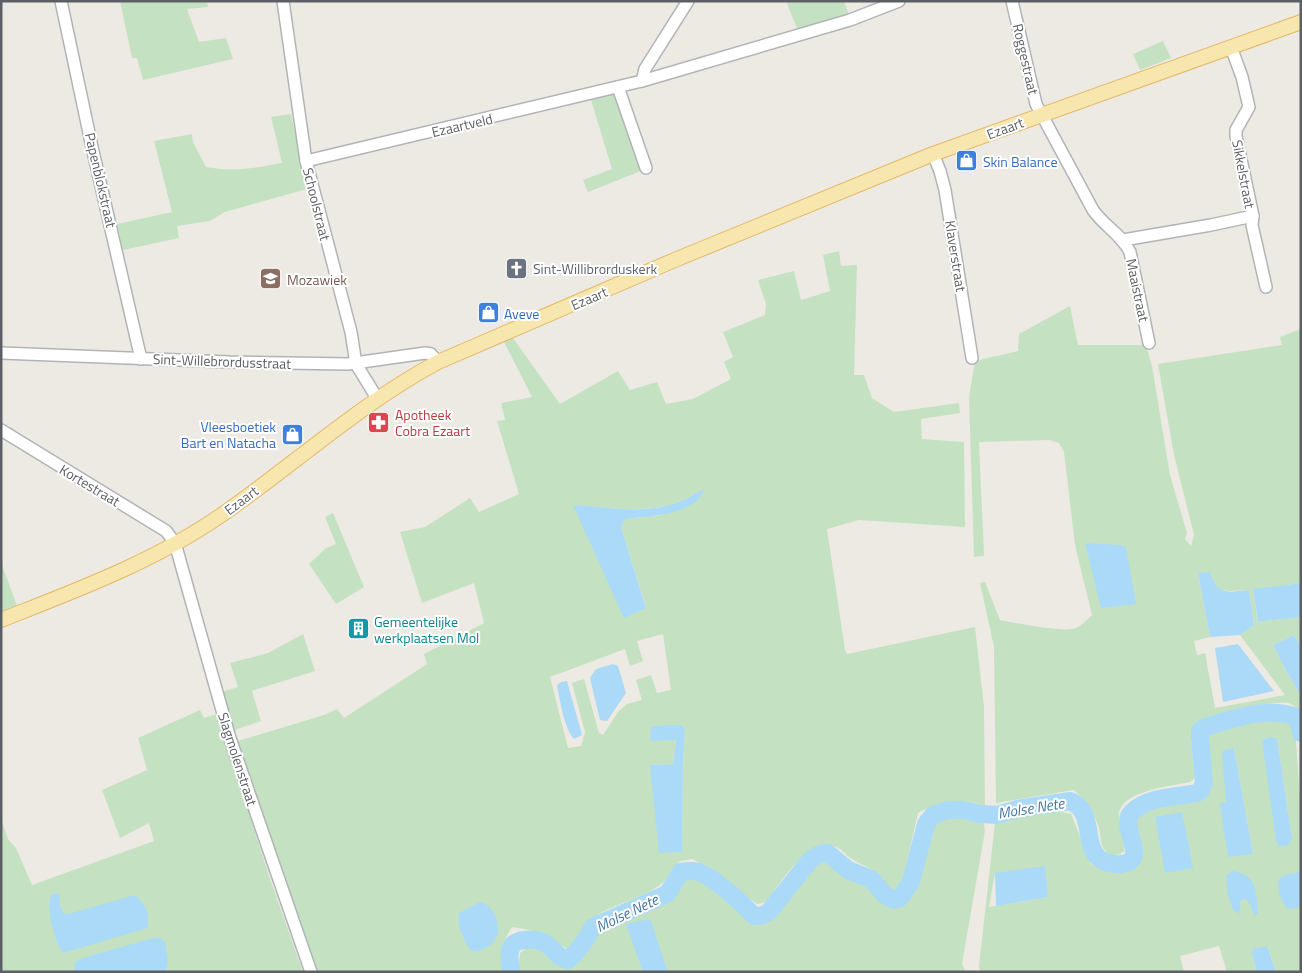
<svg xmlns="http://www.w3.org/2000/svg" width="1302" height="973" viewBox="0 0 1302 973" font-family="'Titillium Web',sans-serif">
  <style>
    .green { fill: #c4e2c2; fill-rule: evenodd }
    .water { fill: #aadaf7 }
    .lines { fill: none; stroke-linecap: round; stroke-linejoin: round }
    .river { stroke: #aadaf7; stroke-width: 18 }
    .minor-casing { stroke: #b1b4b7; stroke-width: 14 }
    .major-casing { stroke: #e3b866; stroke-width: 16 }
    .minor { stroke: #fff; stroke-width: 11 }
    .major { stroke: #f7e6ae; stroke-width: 14 }
    .labels { text-anchor: middle; dominant-baseline: central; stroke-width: 4; stroke-linejoin: round; paint-order: stroke }
    .street-label { font-size: 14px; fill: #5c5f63; stroke: #fff }
    .shop-label { font-size: 14px; fill: #366cbe; stroke: #fff; text-anchor: start }
    .worship-label { font-size: 14px; fill: #5b616d; stroke: #fff; text-anchor: start }
    .education-label { font-size: 14px; fill: #785e54; stroke: #fff; text-anchor: start }
    .health-label { font-size: 14px; fill: #be3a42; stroke: #fff; text-anchor: start }
    .culture-label { font-size: 14px; fill: #0d838f; stroke: #fff; text-anchor: start }
    .water-label { font-size: 15px; font-style: italic; fill: #46779e; stroke: #fff }
  </style>
  <rect width="100%" height="100%" fill="#edeae4"/>
  <g class="green">
    <polygon points="120,1 207,1 208,7 187,9 199,42 226,38 233,59 143,80 137,58 132,58"/>
    <polygon points="786,1 844,1 849,15 798,31"/>
    <polygon points="1163,41 1171,58 1140,70 1133,54"/>
    <polygon points="614,94 641,171 588,192 583,180 612,169 591,100"/>
    <path d="M291,114L307,189L225,212L210,221L177,226L179,238L123,250L117,224L172,212L154,141L192,134L193,142L206,167C234,172 255,168 282,163L271,117Z"/>
    <path d="M839,251L841,266L857,265L854,375H864L872,398L894,412L959,403L960,413L921,419L922,439L964,442L965,527L859,520L827,529L845,650L847,654L975,627L984,707L985,806C960,797 941,801 918,813L903,880L897,891L892,892C883,886 882,877 876,872C868,867 860,864 852,859C845,855 843,849 834,846C808,839 779,883 767,902L757,904L693,859L680,861C670,872 669,880 654,889C635,901 610,905 592,919C580,928 577,941 568,949L535,931L513,927C503,934 503,960 504,972H316L238,741L324,715L337,709L344,718L427,664L424,654L484,623L474,583L422,603L400,532L425,527L470,498L479,512L519,494L497,421L505,420L501,403L532,397L504,342L513,338L560,404L618,371L630,390L657,382L666,404L693,399L731,379L724,362L733,357L723,332L765,315L766,304L758,280L794,271L801,300L830,291L823,255ZM704,489L662,515L625,519L621,527L646,607L574,506C604,507 647,514 676,503C685,500 695,494 704,489ZM663,634L671,690L657,693L651,675L636,680L642,700L627,704L618,712L603,735L599,733L584,679L572,683L585,732L581,746L568,748L550,677L625,649L630,666L643,661L637,641ZM685,729L683,766L682,851L650,765L673,764L676,739Z"/>
    <path d="M1070,306L1078,345H1146L1152,366L1170,475L1187,533L1185,539L1191,546L1194,535L1174,455L1158,364L1282,345L1280,337L1301,329V583L1253,590L1258,622L1301,617V646L1294,635L1273,645L1287,672L1298,691L1301,692V711C1297,708 1292,704 1288,703C1271,701 1200,713 1193,728C1189,738 1194,765 1195,778L1190,782C1172,786 1117,791 1119,817C1119,829 1126,838 1124,851L1120,854L1112,856C1097,846 1103,840 1098,825C1093,811 1084,800 1074,790L996,803L994,647L980,583L985,582L1000,620C1015,623 1064,633 1076,628C1082,625 1087,620 1092,615L1075,545L1064,452L1059,443L1050,440L979,442L984,556L974,557L969,397L975,361L1018,351L1019,334ZM1198,573L1220,590L1230,591L1249,590L1254,625L1240,635L1285,695L1215,708L1205,653L1197,655L1194,641L1210,637Z"/>
    <polygon points="333,513 364,587 336,604 309,564 326,548 336,544 325,517"/>
    <polygon points="1,562 17,606 1,612"/>
    <polygon points="303,634 315,671 252,691 261,721 232,731 221,692 238,687 230,663 268,653"/>
    <polygon points="200,710 204,718 217,714 270,879 303,972 1,972 1,818 8,839 16,848 32,885 154,841 149,823 120,838 102,790 147,770 138,738"/>
    <path d="M1263,718C1275,718 1287,717 1295,726L1301,815V972H1276L1267,946L1252,955L1257,972H1227L1219,946L1180,956L1184,972H980L979,966L995,823C1015,816 1052,808 1071,814L1091,864C1113,873 1119,879 1139,860L1131,824L1138,814L1145,807L1158,804L1193,801L1203,796L1209,783L1205,731ZM1270,737L1277,739L1292,839L1262,740ZM1234,748L1253,854L1226,802ZM995,873L1048,897L989,907Z"/>
    <path d="M964,813L977,818L984,824L985,831L962,964L966,972H518L520,953L528,947L539,946C552,957 551,967 570,968L597,934L608,926L670,902C674,896 676,886 681,881C698,867 742,917 756,925L762,923L773,917L795,892L801,880L820,861L827,860L845,876L866,885L889,904L896,905L904,902L912,893L929,824C939,814 950,814 964,813Z"/>
  </g>
  <g class="water">
    <path d="M704,489C696,516 648,516 625,519L621,527L646,608L624,618L573,505C606,507 642,514 673,504C684,501 694,494 704,489Z"/>
    <polygon points="1085,543 1120,545 1126,547 1136,604 1101,608"/>
    <path d="M1210,572C1218,596 1226,592 1249,590L1254,625L1240,635L1210,637L1198,573Z"/>
    <polygon points="1301,583 1301,617 1258,622 1253,589"/>
    <polygon points="1294,635 1301,646 1301,692 1298,691 1287,672 1273,645"/>
    <polygon points="1238,644 1274,691 1223,702 1215,648"/>
    <polygon points="613,664 618,666 626,693 607,721 600,720 590,678 596,669"/>
    <path d="M567,681L582,735L574,739C564,728 560,700 557,685L561,682Z"/>
    <polygon points="665,725 681,725 685,729 683,766 682,852 659,853 650,765 673,764 676,740 650,741 651,727"/>
    <polygon points="1270,737 1277,738 1292,839 1287,846 1279,846 1276,841 1262,740"/>
    <polygon points="1234,748 1253,854 1228,857 1220,804 1226,802 1222,751"/>
    <polygon points="1182,812 1193,868 1165,873 1155,817"/>
    <polygon points="1045,866 1048,897 996,906 995,873"/>
    <path d="M1232,871C1258,874 1256,892 1258,913L1254,916L1251,906L1246,899L1241,900L1239,914L1233,910L1228,895L1226,876Z"/>
    <polygon points="1301,872 1301,906 1294,909 1286,908 1279,894 1278,880 1284,875"/>
    <path d="M58,893L60,896L59,902L63,913L68,914L135,895C145,903 151,915 147,928L63,953C55,943 45,906 51,895Z"/>
    <path d="M480,902C497,905 508,939 485,948C480,951 475,952 470,950C464,940 456,924 459,913Z"/>
    <polygon points="650,919 668,972 643,972 626,924"/>
    <polygon points="153,938 159,938 165,942 168,960 166,972 74,972 75,962 83,958"/>
    <polygon points="1267,946 1276,972 1257,972 1252,955 1253,949"/>
  </g>
  <g class="lines">
    <path class="river" d="M511,972C510,965 508,955 511,948C515,938 535,938 543,942C553,946 556,958 568,960C579,951 586,940 593,927L667,894L681,872C687,871 695,870 701,873C716,879 743,904 754,916H761L769,912L811,859L820,854L828,853L848,870L871,879L886,896L894,900L900,898L911,882L926,824L933,815L948,810H964L981,814L997,815L1017,809L1070,801C1096,811 1082,846 1100,859C1106,863 1115,865 1122,864C1151,860 1117,825 1132,812C1149,796 1176,797 1197,793L1201,790L1204,783L1200,738V731L1205,727C1233,719 1268,706 1296,717L1299,723L1301,733"/>
    <defs>
      <g id="minor">
        <polyline points="61,1 92,147 141,359"/>
        <polyline points="283,1 306,161 351,332 356,364 377,398"/>
        <path d="M1012,1L1036,104L1093,210C1104,226 1121,234 1130,252L1149,343"/>
        <polyline points="1231,47 1242,77 1249,107 1236,130 1236,136 1253,216 1252,225 1266,287"/>
        <polyline points="642,81 645,69 688,1"/>
        <polyline points="618,87 646,168"/>
        <polyline points="933,154 940,171 945,190 972,358"/>
        <polyline points="306,161 642,81 850,20 899,1"/>
        <polyline points="1123,240 1211,225 1253,216"/>
        <polyline points="1,353 229,362 348,364 425,353 431,354 438,362"/>
        <polyline points="1,430 166,531 175,543 229,735 311,972"/>
      </g>
      <path id="major" d="M1,620C77,590 153,562 220,516C294,465 358,405 438,362L677,259L933,154L1301,22"/>
    </defs>
    <use href="#minor" class="minor-casing"/>
    <use href="#major" class="major-casing"/>
    <use href="#minor" class="minor"/>
    <use href="#major" class="major"/>
  </g>
  <defs>
    <symbol id="shop-square" viewBox="-11 -11 22 22"><rect x="-9" y="-9" width="18" height="18" rx="4" fill="#3f7fe0" stroke="#fff"/><path d="M-5-2.5h2.3a2.7 3.5 0 0 1 5.4 0H5L5.5 6h-11ZM-1.5-2.5h3a1.5 2.3 0 0 0-3 0Z" fill="#fff"/></symbol>
    <symbol id="church-square" viewBox="-11 -11 22 22"><rect x="-9" y="-9" width="18" height="18" rx="4" fill="#6b7280" stroke="#fff"/><path d="M-1.2-6h2.4v3.5h3.3v2.4h-3.3V6h-2.4V-.1h-3.3v-2.4h3.3Z" fill="#fff"/></symbol>
    <symbol id="school-square" viewBox="-11 -11 22 22"><rect x="-9" y="-9" width="18" height="18" rx="4" fill="#8d6e63" stroke="#fff"/><path d="M0-5L7-2L0 1L-7-2ZM-4 1L0 2.5L4 1V4Q0 6-4 4Z" fill="#fff"/></symbol>
    <symbol id="pharmacy-square" viewBox="-11 -11 22 22"><rect x="-9" y="-9" width="18" height="18" rx="4" fill="#e0444e" stroke="#fff"/><path d="M-2-6h4v4h4v4h-4v4h-4v-4h-4v-4h4Z" fill="#fff"/></symbol>
    <symbol id="building-square" viewBox="-11 -11 22 22"><rect x="-9" y="-9" width="18" height="18" rx="4" fill="#0f9aa8" stroke="#fff"/><path d="M-4-6H4V6H1V3H-1V6H-4ZM-2.5-4.3h1.7v1.8h-1.7ZM.8-4.3h1.7v1.8H.8ZM-2.5-1h1.7V.8h-1.7ZM.8-1h1.7V.8H.8Z" fill="#fff"/></symbol>
  </defs>
  <g fill-rule="evenodd">
    <use href="#shop-square" x="954" y="148" width="25" height="25"/>
    <use href="#church-square" x="504" y="256" width="25" height="25"/>
    <use href="#school-square" x="258" y="266" width="25" height="25"/>
    <use href="#shop-square" x="476" y="300" width="25" height="25"/>
    <use href="#pharmacy-square" x="366" y="410" width="25" height="25"/>
    <use href="#shop-square" x="280" y="422" width="25" height="25"/>
    <use href="#building-square" x="346" y="616" width="25" height="25"/>
  </g>
  <g class="labels">
    <g class="street-label">
      <text transform="translate(1026 59) rotate(77)">Roggestraat</text>
      <text transform="translate(462 125) rotate(-13)">Ezaartveld</text>
      <text transform="translate(1005 128) rotate(-20)">Ezaart</text>
      <text transform="translate(1244 174) rotate(79)">Sikkelstraat</text>
      <text transform="translate(101 180) rotate(77)">Papenblokstraat</text>
      <text transform="translate(317 204) rotate(76)">Schoolstraat</text>
      <text transform="translate(956 256) rotate(81)">Klaverstraat</text>
      <text transform="translate(1138 290) rotate(78)">Maaistraat</text>
      <text transform="translate(589 298) rotate(-23)">Ezaart</text>
      <text transform="translate(222 361) rotate(2)">Sint-Willebrordusstraat</text>
      <text transform="translate(90 485) rotate(31)">Kortestraat</text>
      <text transform="translate(241 500) rotate(-37)">Ezaart</text>
      <text transform="translate(238 759) rotate(72)">Slagmolenstraat</text>
    </g>
    <g class="shop-label">
      <text x="983" y="161">Skin Balance</text>
      <text x="504" y="313">Aveve</text>
      <text x="276" y="426" text-anchor="end">Vleesboetiek<tspan x="276" dy="16">Bart en Natacha</tspan></text>
    </g>
    <g class="worship-label">
      <text x="533" y="268">Sint-Willibrorduskerk</text>
    </g>
    <g class="education-label">
      <text x="287" y="279">Mozawiek</text>
    </g>
    <g class="health-label">
      <text x="395" y="414">Apotheek<tspan x="395" dy="16">Cobra Ezaart</tspan></text>
    </g>
    <g class="culture-label">
      <text x="374" y="621">Gemeentelijke<tspan x="374" dy="16">werkplaatsen Mol</tspan></text>
    </g>
    <g class="water-label">
      <text transform="translate(1031 808) rotate(-9)">Molse Nete</text>
      <text transform="translate(627 913) rotate(-26)">Molse Nete</text>
    </g>
  </g>
  <rect width="1302" height="973" fill="none" stroke="#5c5f63" stroke-width="5"/>
</svg>
